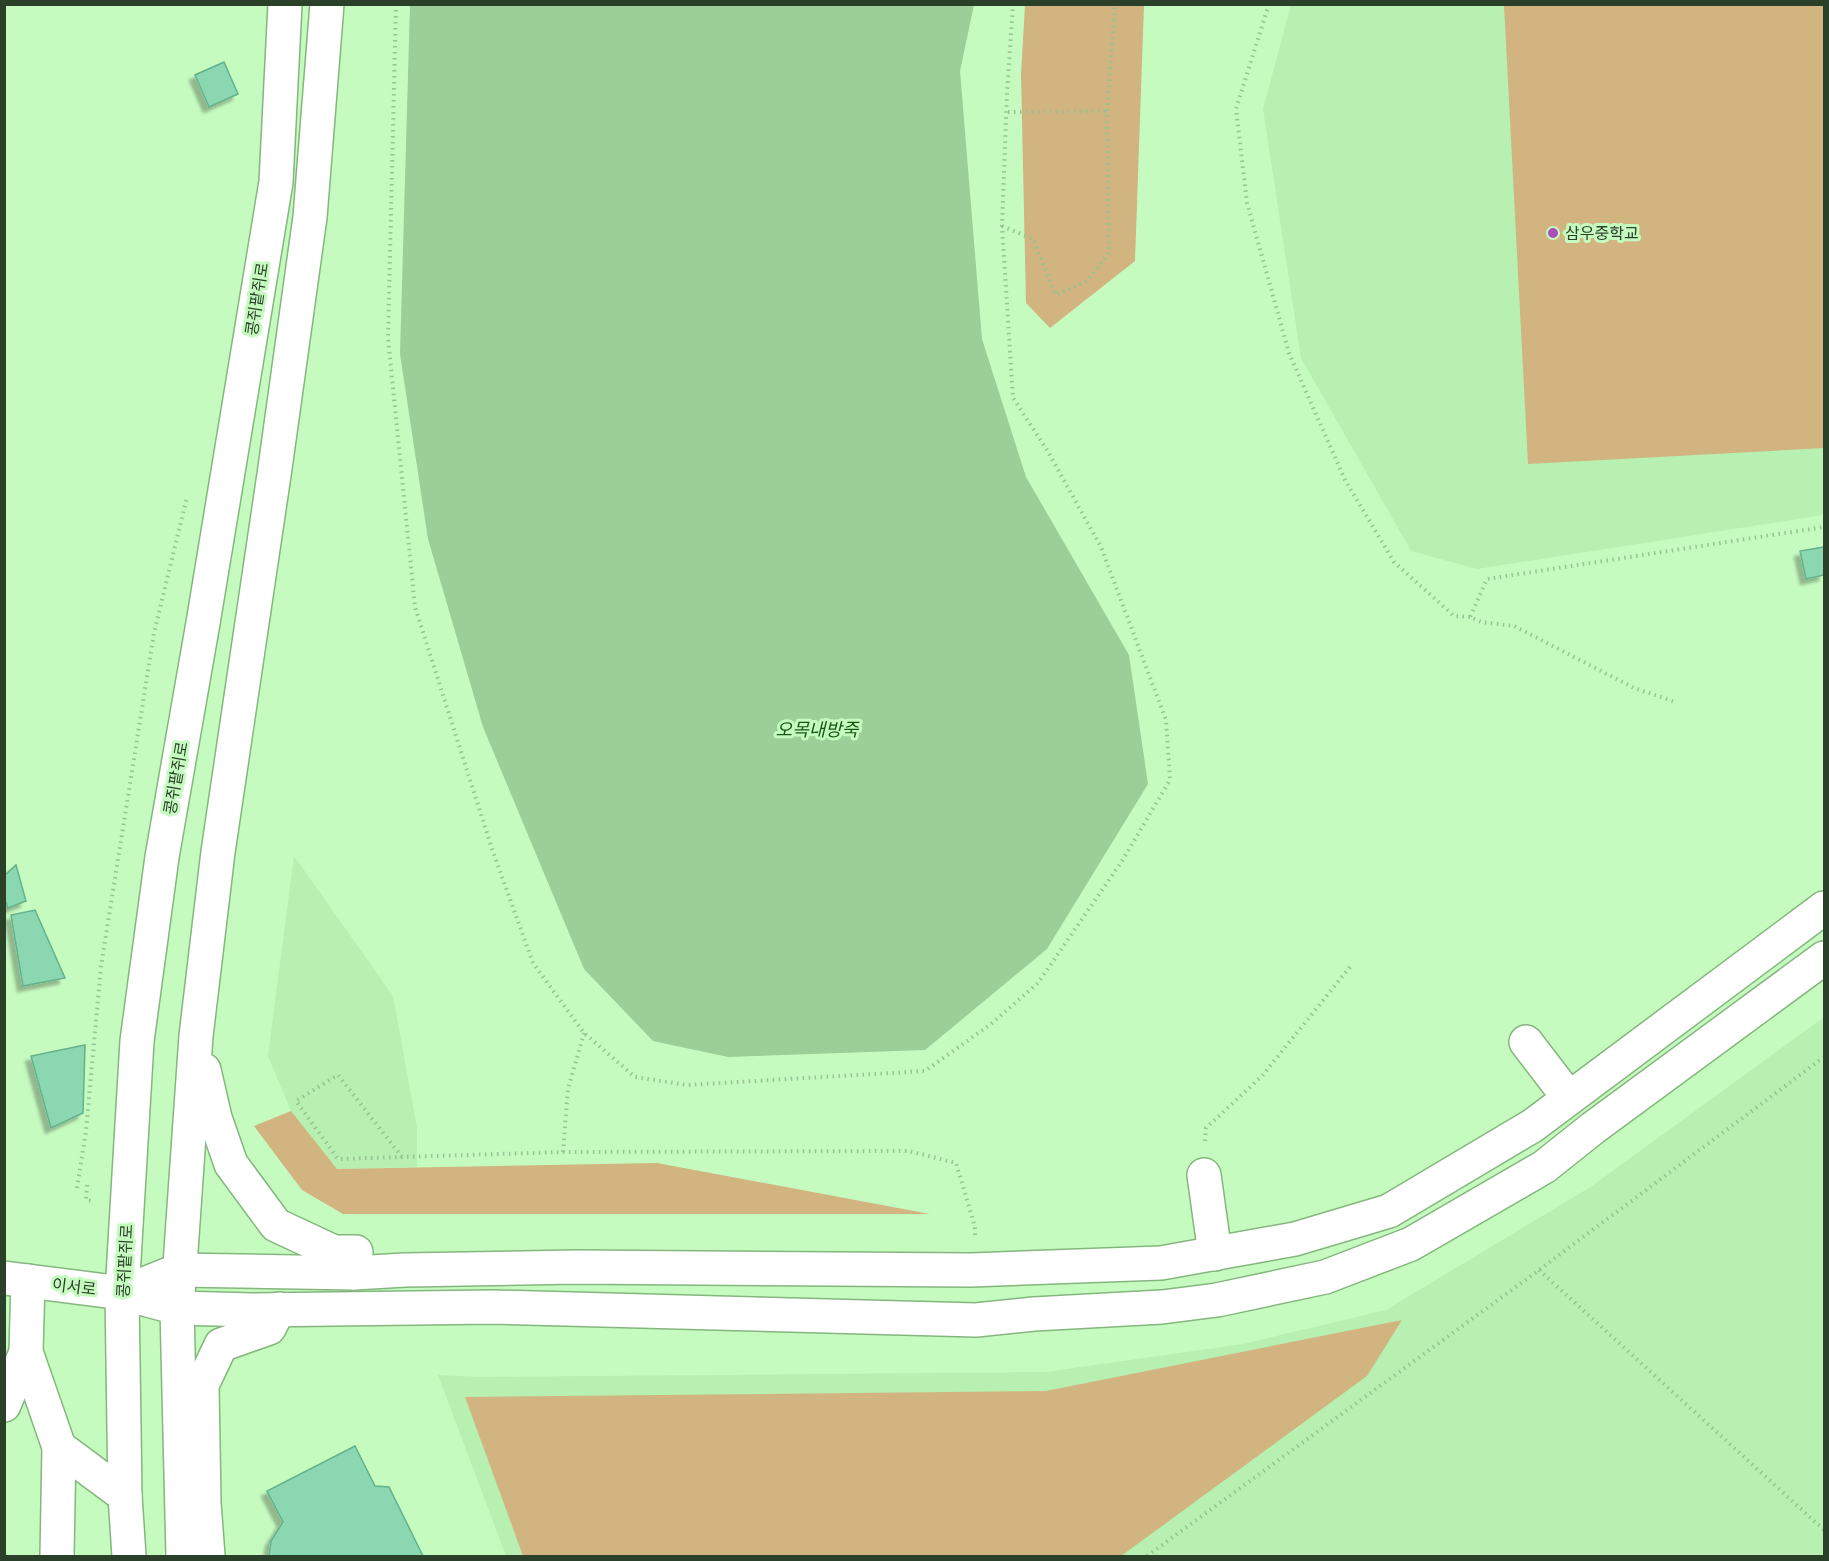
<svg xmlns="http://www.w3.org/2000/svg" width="1829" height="1561" viewBox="0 0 1829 1561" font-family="Arial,'Noto Sans KR',sans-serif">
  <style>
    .built { fill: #b7f0b1 }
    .green { fill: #d1b480 }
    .water { fill: #9cce97 }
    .building { fill: #8ad7b1; stroke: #64b18d; stroke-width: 1.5; filter: url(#shadow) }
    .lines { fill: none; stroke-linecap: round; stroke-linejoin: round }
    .minor-casing { stroke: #84b67e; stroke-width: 36 }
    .major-casing { stroke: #84b67e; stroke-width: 36 }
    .path { stroke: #97c292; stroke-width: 4; stroke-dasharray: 1.5 4.5; stroke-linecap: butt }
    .minor { stroke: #fff; stroke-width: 33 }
    .major { stroke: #fff; stroke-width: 33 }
    .poi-dot { fill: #aa4eb8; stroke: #c6fbc0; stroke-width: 2 }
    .labels { text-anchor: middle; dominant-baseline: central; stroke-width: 6; stroke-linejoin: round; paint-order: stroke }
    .poi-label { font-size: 16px; fill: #2b4029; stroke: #c6fbc0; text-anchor: start }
    .street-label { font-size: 16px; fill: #2b4029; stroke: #c6fbc0 }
    .water-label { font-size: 18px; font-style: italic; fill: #155810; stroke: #c6fbc0 }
  </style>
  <defs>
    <filter id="shadow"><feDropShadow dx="-5.5" dy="5.5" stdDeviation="1.5" flood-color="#0004"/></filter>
  </defs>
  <rect width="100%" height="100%" fill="#c6fbc0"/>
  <g class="built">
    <polygon points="1291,5 1824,5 1824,515 1477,569 1411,551 1301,358 1263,109"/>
    <polygon points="294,856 393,996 417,1128 417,1167 337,1169 291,1111 268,1056"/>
    <polygon points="1824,1017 1824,1556 506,1556 438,1375 482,1377 1045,1372 1243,1344 1386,1310 1592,1186"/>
  </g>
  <g class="green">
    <polygon points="1025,5 1144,5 1135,261 1050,328 1026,303 1021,74"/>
    <polygon points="1504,5 1824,5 1824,448 1528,464"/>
    <polygon points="291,1111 337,1169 657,1163 930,1214 343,1214 302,1190 254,1126"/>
    <polygon points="1402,1320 1367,1376 1121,1556 523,1556 465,1397 1046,1391"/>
  </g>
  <polygon class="water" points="410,5 974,5 960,71 982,339 1026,477 1129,655 1148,784 1047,949 925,1050 728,1057 653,1041 584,969 483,727 428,539 400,354"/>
  <g class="building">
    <polygon points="224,62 238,94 209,107 195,75"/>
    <polygon points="1824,547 1824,575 1806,579 1800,551"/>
    <polygon points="16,865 26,901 8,908 4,898 4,876"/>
    <polygon points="35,910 65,978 23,986 11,915"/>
    <polygon points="85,1045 83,1113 51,1128 31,1056"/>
    <polygon points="355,1446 375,1486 389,1487 423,1556 269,1556 271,1541 283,1522 267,1491"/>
  </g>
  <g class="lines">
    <defs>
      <g id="minor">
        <polyline points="1526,1042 1569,1098"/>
        <polyline points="1204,1175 1215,1254"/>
        <polyline points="4,1278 122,1293 177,1308 252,1310 494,1307 976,1320 1034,1314 1162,1307 1217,1300 1325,1277 1411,1244 1544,1167 1593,1128 1824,958"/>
        <polyline points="28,1281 26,1352 59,1447 125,1496"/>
        <polyline points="122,1293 179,1270 354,1273 405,1270 576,1267 971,1270 1161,1263 1295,1239 1389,1211 1532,1126 1824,908"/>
        <polyline points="4,1405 26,1352"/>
        <polyline points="57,1556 59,1447"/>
        <polyline points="208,1556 204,1503 202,1385 221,1345 269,1328 279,1309"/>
      </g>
      <g id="major">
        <polyline points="204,1070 215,1118 231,1164 276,1225 334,1252 356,1252 354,1273"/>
        <polyline points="129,1556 125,1496 122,1293 137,1041 162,857 203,623 276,182 285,4"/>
        <polyline points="183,1556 177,1308 196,1036 218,852 275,468 310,217 327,4"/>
      </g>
    </defs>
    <use href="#minor" class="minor-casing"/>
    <use href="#major" class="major-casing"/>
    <g class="path">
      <polyline points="396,4 388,338 415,607 492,849 533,963 584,1033 635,1077 687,1085 925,1071 991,1024 1038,983 1122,861 1170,780 1166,720 1101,547 1047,450 1013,398 1002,226 1007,93 1013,4"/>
      <polyline points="1269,4 1236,109 1247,203 1289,353 1345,480 1394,562 1454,616 1470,617"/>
      <polyline points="1008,112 1107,111"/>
      <polyline points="1002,226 1033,239 1056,295 1087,281 1109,253 1107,111 1115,4"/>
      <polyline points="1673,701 1634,688 1514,626 1481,622 1470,617 1487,579 1824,527"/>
      <polyline points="1205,1141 1206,1128 1262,1076 1350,967"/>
      <polyline points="563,1152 568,1089 584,1033"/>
      <polyline points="402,1157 338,1075 296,1101 338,1159 563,1152 909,1151 956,1163 975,1227 975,1237"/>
      <polyline points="87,1185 86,1200 94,1201"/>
      <polyline points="77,1188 86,1131 101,966 154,633 187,497"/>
      <polyline points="1539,1270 1824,1530"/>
      <polyline points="1147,1556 1539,1270 1824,1057"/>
    </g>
    <use href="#minor" class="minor"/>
    <use href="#major" class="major"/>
  </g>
  <circle class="poi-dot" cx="1553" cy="233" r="6"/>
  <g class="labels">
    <g class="poi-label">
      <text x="1565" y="233">삼우중학교</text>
    </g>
    <g class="street-label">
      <text transform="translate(257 299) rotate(-81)">콩쥐팥쥐로</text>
      <text transform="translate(176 778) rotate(-80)">콩쥐팥쥐로</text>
      <text transform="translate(125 1261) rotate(-87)">콩쥐팥쥐로</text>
      <text transform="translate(74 1287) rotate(7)">이서로</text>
    </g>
    <g class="water-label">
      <text x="817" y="730">오목내방죽</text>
    </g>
  </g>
  <rect width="1829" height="1561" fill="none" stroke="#2b4029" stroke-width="12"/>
</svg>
